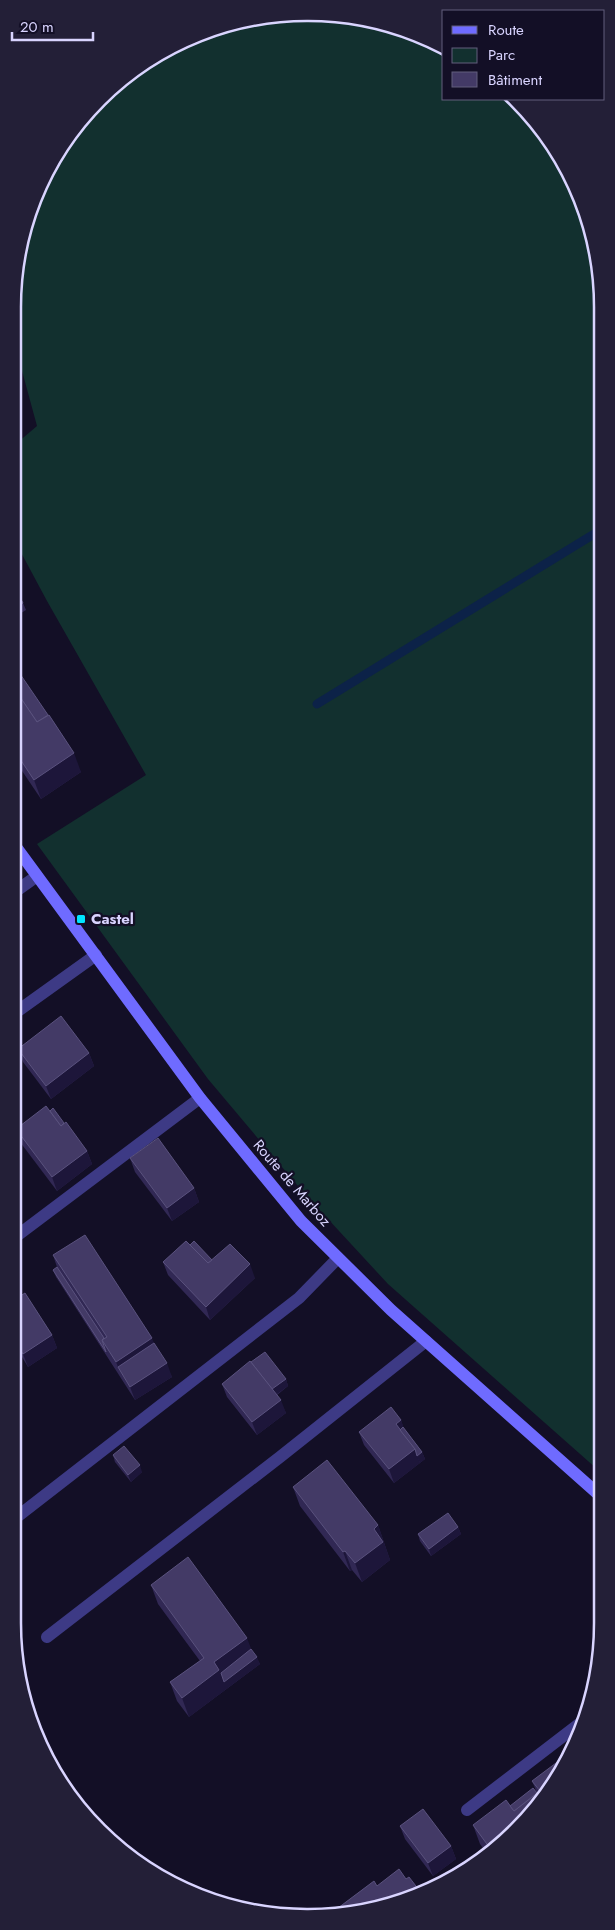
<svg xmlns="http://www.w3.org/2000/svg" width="615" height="1930" viewBox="0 0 615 1930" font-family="Jost,sans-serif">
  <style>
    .green { fill: #12302f }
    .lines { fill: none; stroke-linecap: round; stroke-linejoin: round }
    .stream { stroke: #0c2248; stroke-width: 9 }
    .service { stroke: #3d3a85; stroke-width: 12 }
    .minor { stroke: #3d3a85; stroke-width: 12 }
    .secondary { stroke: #6f6bff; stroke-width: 12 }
    .wall { fill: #312854 }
    .shaded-wall { fill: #1d163a }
    .building { fill: #433a66; stroke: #5a527e }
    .poi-dot { fill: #00e5ff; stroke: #130f26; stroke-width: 2 }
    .labels { text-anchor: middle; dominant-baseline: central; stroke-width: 4.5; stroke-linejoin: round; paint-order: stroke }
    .poi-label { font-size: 15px; font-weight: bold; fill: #d9d4ff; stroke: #130f26; text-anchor: start }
    .street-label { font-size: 15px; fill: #d9d4ff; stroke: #130f26 }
    .rim { fill: none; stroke: #d9d4ff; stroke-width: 2.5 }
  </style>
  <rect width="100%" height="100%" fill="#130f26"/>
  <polygon class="green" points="250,18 365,18 444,48 444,99 512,99 529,113 572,177 600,269 597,1469 388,1284 303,1192 208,1079 37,844 146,775 47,601 17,545 17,443 37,426 18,356 18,250 62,143 144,62"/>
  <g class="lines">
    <polyline class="stream" points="317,704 599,531"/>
    <g class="service">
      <polyline points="16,891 37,876"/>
      <polyline points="15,1013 96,955"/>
      <polyline points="14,1238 200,1098"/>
      <polyline points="47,1637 280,1457 426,1341"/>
      <polyline points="467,1810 579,1724"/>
    </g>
    <polyline class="minor" points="13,1520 299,1298 338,1258"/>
    <polyline class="secondary" points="16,847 200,1098 301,1221 391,1310 597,1493"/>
  </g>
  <g class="wall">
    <polygon points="17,592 23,603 26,610 18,615 19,619 17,621"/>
    <polygon points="16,668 81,772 41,799 16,762"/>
    <polygon points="18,1049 89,1053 94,1066 51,1099 23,1062"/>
    <polygon points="50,1111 64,1123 87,1151 92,1164 57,1191 20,1142 16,1129"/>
    <polygon points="130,1158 194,1188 199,1202 172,1221 135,1172"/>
    <polygon points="190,1245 212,1260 255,1278 210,1320 168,1275 163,1262"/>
    <polygon points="53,1255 154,1343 172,1377 135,1400 56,1277 53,1270 57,1267"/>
    <polygon points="14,1300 52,1335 57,1348 28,1367 22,1357 15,1361 14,1359"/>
    <polygon points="251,1362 286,1379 288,1386 277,1395 286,1413 257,1435 227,1397 222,1384"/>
    <polygon points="401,1420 403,1427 422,1452 425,1459 394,1483 364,1445 359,1432"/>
    <polygon points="113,1455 142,1472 131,1482 115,1462"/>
    <polygon points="293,1487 378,1525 390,1560 362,1582 352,1570 350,1571 300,1506"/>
    <polygon points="458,1527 461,1534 431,1556 420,1541 418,1534"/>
    <polygon points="151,1585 251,1649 260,1664 189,1717 177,1701 170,1682 200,1661 158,1604"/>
    <polygon points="532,1781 553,1786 488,1855 480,1844 473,1825 537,1793"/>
    <polygon points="400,1826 451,1846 456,1859 433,1876 405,1839"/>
  </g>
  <g class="shaded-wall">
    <polygon points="74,753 81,772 41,799 34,780"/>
    <polygon points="15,978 19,989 15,992"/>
    <polygon points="89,1053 94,1066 51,1099 46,1086"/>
    <polygon points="87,1151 92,1164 57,1191 52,1177"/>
    <polygon points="194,1188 199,1202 172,1221 167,1208"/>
    <polygon points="250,1264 255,1278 210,1320 206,1307"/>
    <polygon points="52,1335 57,1348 28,1367 23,1354"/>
    <polygon points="152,1338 159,1357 118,1367 116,1362"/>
    <polygon points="17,1344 22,1357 15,1361 14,1357 14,1346"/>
    <polygon points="167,1363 172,1377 135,1400 130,1387"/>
    <polygon points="286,1379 288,1386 273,1397 271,1390"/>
    <polygon points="281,1400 286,1413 257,1435 252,1422"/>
    <polygon points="401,1420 406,1434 402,1436 396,1424"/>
    <polygon points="415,1449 420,1463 394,1483 389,1469"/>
    <polygon points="422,1452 425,1459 420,1463 417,1456"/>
    <polygon points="140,1465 142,1472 131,1482 128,1475"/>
    <polygon points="378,1525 390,1560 362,1582 355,1563 374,1529"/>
    <polygon points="458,1527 461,1534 431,1556 429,1549"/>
    <polygon points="345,1551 352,1570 350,1571 343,1552"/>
    <polygon points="17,1607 22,1621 13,1626 13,1610"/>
    <polygon points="247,1638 254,1656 257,1657 260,1664 189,1717 182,1698 214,1662"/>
    <polygon points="451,1846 456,1859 433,1876 428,1863"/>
  </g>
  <g class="building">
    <polygon points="17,592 23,603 17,607"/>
    <polygon points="16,668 48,715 37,722 16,691"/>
    <polygon points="16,691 37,722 49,715 74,753 34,780 16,753"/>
    <polygon points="61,1016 89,1053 46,1086 18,1049"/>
    <polygon points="46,1106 61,1126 66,1122 87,1151 52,1177 16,1129"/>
    <polygon points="53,1108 64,1123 61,1126 50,1111"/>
    <polygon points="158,1138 194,1188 167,1208 130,1158"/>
    <polygon points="85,1235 152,1338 116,1362 102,1340 107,1337 53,1255"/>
    <polygon points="186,1241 208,1263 230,1244 250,1264 206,1307 163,1262"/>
    <polygon points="194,1241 212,1260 208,1263 190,1245"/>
    <polygon points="57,1267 104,1338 102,1340 106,1352 53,1270"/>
    <polygon points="25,1293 52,1335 23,1354 17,1344 14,1346 14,1300"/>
    <polygon points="154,1343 167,1363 130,1387 118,1367"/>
    <polygon points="265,1352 286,1379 272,1389 251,1362"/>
    <polygon points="250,1361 281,1400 252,1422 222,1384"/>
    <polygon points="391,1407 401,1420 396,1424 415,1449 389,1469 359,1432"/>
    <polygon points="403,1427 422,1452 417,1456 415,1449 400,1430"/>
    <polygon points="124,1446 140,1465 128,1475 113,1455"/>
    <polygon points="327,1460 378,1525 374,1529 383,1542 355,1563 345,1551 343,1552 293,1487"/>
    <polygon points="448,1513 458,1527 429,1549 418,1534"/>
    <polygon points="188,1557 247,1638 214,1662 219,1670 182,1698 170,1682 204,1658 151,1585"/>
    <polygon points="13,1601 17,1607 13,1610"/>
    <polygon points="251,1649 257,1657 224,1682 221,1673"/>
    <polygon points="564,1757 565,1757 553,1786 492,1851 473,1825 506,1800 514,1811 540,1791 532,1781"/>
    <polygon points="533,1788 537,1793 514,1811 510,1806"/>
    <polygon points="423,1809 451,1846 428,1863 400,1826"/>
    <polygon points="399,1869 406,1879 409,1877 419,1890 384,1907 334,1911 374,1881 377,1886"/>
  </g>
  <rect class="poi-dot" x="76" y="914" width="10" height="10" rx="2.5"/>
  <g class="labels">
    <g class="poi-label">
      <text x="91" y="919">Castel</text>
    </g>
    <g class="street-label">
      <text transform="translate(292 1183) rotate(49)">Route de Marboz</text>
    </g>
  </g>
  <path d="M0 0H615V1930H0ZM307 21H308A286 286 0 0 1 594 307V1623A286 286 0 0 1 308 1909H307A286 286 0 0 1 21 1623V307A286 286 0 0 1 307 21Z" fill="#231f37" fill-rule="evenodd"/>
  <path class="rim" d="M307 21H308A286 286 0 0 1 594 307V1623A286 286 0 0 1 308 1909H307A286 286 0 0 1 21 1623V307A286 286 0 0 1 307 21Z"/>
  <rect x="442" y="10" width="162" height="90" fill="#130f26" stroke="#625e7d"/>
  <rect x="452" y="26" width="25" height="8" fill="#6f6bff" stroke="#625e7d"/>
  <text x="488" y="35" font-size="15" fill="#d9d4ff">Route</text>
  <rect x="452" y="48" width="25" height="15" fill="#12302f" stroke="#625e7d"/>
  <text x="488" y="60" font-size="15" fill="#d9d4ff">Parc</text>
  <rect x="452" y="72" width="25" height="15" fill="#433a66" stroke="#625e7d"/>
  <text x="488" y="85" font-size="15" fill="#d9d4ff">Bâtiment</text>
  <path d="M12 32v8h81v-8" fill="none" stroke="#d9d4ff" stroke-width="2.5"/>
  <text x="20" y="32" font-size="15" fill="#d9d4ff" stroke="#130f26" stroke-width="4" paint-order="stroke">20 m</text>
</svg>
